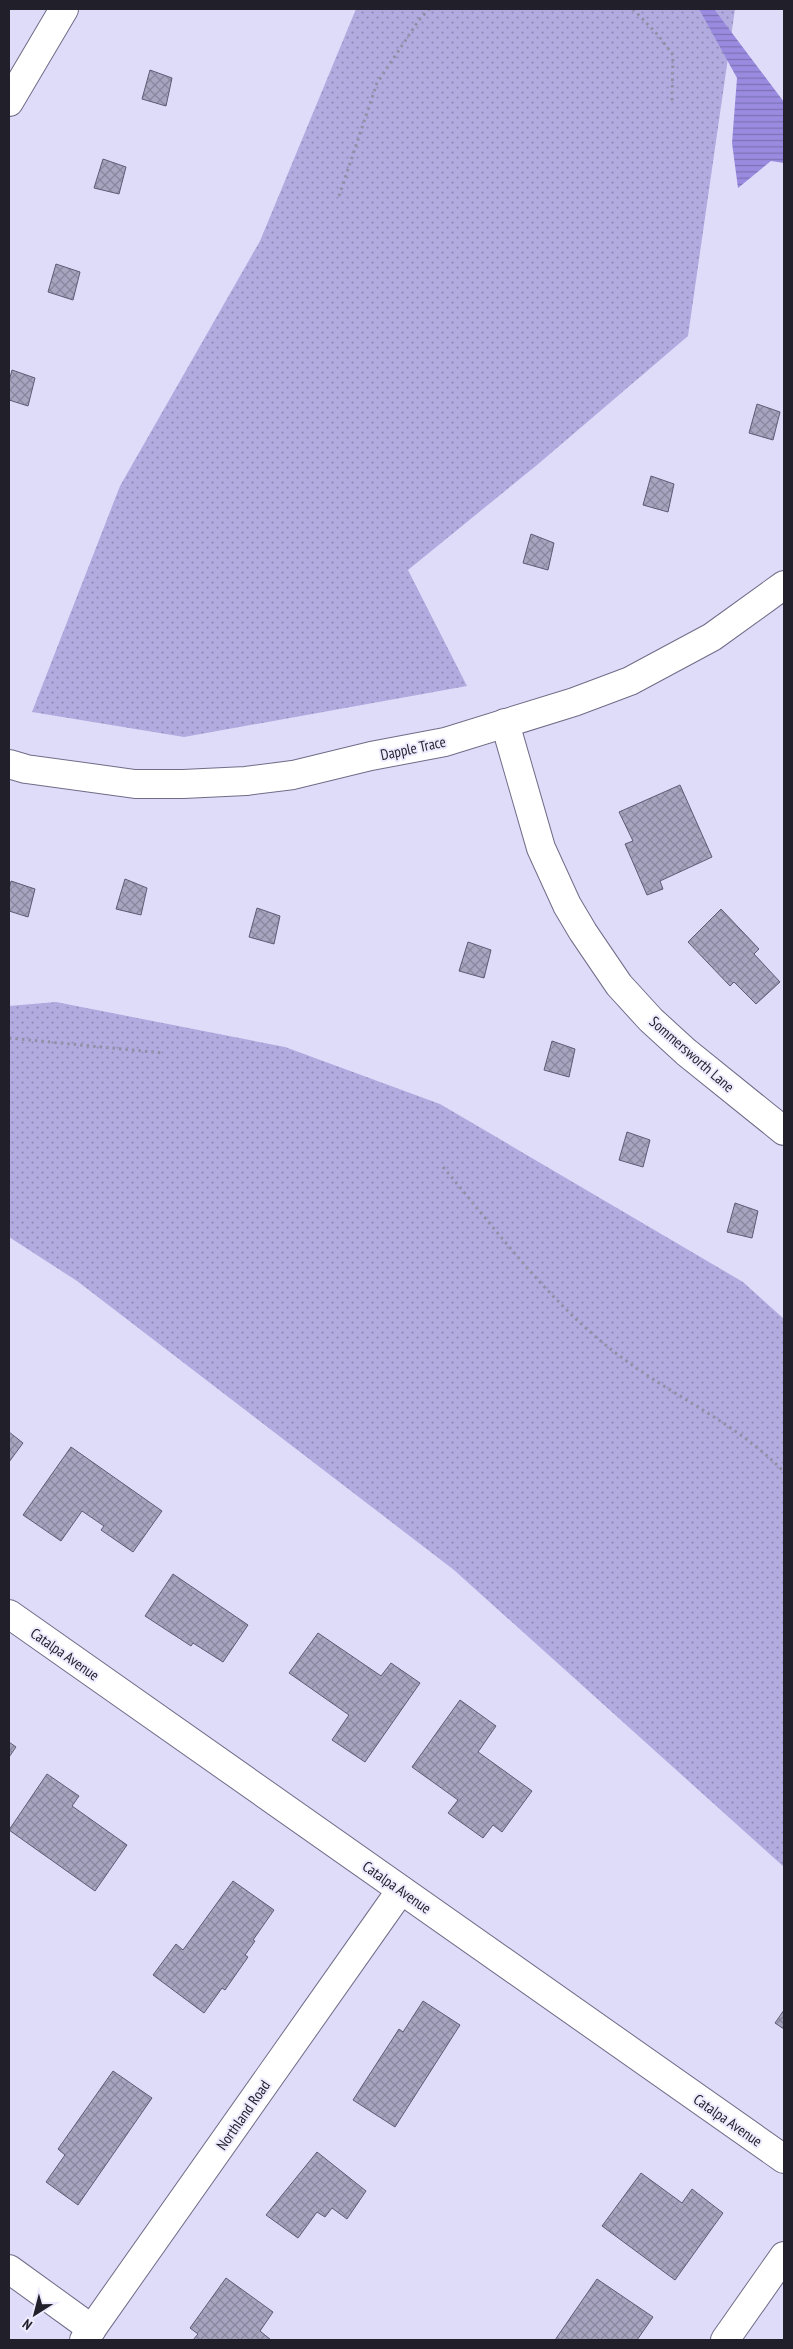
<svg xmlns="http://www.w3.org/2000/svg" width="793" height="2349" viewBox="0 0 793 2349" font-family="'PT Sans Narrow',sans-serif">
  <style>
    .grass { fill: url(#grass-dots) }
    .water { fill: url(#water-rules) }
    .building { fill: url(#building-cross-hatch); stroke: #5f5b75 }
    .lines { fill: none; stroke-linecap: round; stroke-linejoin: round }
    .minor-casing { stroke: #706c87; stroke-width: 30 }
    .path { stroke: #9290a6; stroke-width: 3; stroke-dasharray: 2.5 4; stroke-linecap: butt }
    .minor { stroke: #fff; stroke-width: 28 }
    .labels { text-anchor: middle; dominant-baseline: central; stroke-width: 4; stroke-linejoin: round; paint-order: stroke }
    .street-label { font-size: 15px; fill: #211f2a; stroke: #edebfd }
  </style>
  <defs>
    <pattern id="grass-dots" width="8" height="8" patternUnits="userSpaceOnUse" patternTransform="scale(1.25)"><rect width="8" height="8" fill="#b2abe0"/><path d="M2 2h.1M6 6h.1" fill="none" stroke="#908bb6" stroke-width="1.8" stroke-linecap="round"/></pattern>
    <pattern id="water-rules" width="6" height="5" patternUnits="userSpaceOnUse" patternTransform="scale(1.25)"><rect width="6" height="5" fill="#9a8be0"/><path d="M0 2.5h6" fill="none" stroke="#7d71b6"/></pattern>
    <pattern id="building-cross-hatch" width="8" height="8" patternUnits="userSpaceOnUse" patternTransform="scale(1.25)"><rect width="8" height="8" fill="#a7a4c0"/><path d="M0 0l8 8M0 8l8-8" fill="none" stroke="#88859c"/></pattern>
  </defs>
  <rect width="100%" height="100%" fill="#dfdcfa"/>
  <g class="grass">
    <polygon points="356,9 735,9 688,336 537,465 408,570 467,686 184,737 32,712 120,486 260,241"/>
    <polygon points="56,1002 285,1047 440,1104 743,1282 784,1319 784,1867 454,1570 77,1281 9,1237 9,1006"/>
  </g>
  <polygon class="water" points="699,9 714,9 784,102 784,163 771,161 738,188 732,143 737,78"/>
  <g class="building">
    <polygon points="150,70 172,78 166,106 142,99"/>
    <polygon points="103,159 126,167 119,194 94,188"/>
    <polygon points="56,264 80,272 73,300 48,292"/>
    <polygon points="12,370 35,378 28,406 9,400 9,381"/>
    <polygon points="757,404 780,412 773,440 749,433"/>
    <polygon points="651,476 674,484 668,512 643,505"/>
    <polygon points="531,534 554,543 548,570 523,563"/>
    <polygon points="680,785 712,857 660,881 663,889 647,895 625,844 633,841 619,812"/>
    <polygon points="125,879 147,888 141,915 116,909"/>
    <polygon points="11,881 35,889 28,917 9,911 9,890"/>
    <polygon points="257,908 280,916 274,944 249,937"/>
    <polygon points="721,909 759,949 754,954 780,982 756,1004 734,982 730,986 688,942"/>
    <polygon points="468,942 491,950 484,978 459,971"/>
    <polygon points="552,1041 575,1049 569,1077 544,1070"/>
    <polygon points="627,1132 650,1140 643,1167 619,1160"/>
    <polygon points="735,1203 758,1211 752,1238 727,1232"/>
    <polygon points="9,1432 23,1443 9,1462"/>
    <polygon points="71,1447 162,1511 133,1552 101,1530 104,1526 82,1511 61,1541 23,1515"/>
    <polygon points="173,1574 248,1625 223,1662 193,1643 191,1646 145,1616"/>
    <polygon points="318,1633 381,1676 391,1663 420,1683 365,1762 332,1740 349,1715 289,1673"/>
    <polygon points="460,1700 496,1726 478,1752 532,1791 502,1832 493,1825 483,1838 448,1813 458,1800 412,1767"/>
    <polygon points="9,1742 16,1747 9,1757"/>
    <polygon points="47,1774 79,1796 72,1806 127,1845 95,1891 9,1830"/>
    <polygon points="233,1881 274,1910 253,1940 255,1941 245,1955 248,1957 225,1990 222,1988 204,2013 153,1975 176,1944 183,1950"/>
    <polygon points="423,2001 460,2025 395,2127 353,2100 399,2029 403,2032"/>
    <polygon points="784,2010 784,2029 775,2023"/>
    <polygon points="113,2071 152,2098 78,2205 46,2182 65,2155 58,2149"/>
    <polygon points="317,2152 366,2191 347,2219 332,2208 325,2217 317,2212 298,2238 266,2215"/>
    <polygon points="641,2173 682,2203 692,2189 723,2213 675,2280 602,2226"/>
    <polygon points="226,2278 273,2312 260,2331 271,2340 193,2340 198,2334 190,2328"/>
    <polygon points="597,2279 653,2317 637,2340 555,2340"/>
  </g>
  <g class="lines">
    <defs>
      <g id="minor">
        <polyline points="9,102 64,9"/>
        <polyline points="505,723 541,848 567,905 583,932 619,985 651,1020 686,1052 784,1131"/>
        <polyline points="9,764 26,769 135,784 183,784 246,781 293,775 371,756 445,742 574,702 630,681 712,637 784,585"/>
        <polyline points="9,1614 784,2159"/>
        <polyline points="9,2269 92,2329"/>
        <polyline points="84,2340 401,1890"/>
        <polyline points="725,2340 784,2256"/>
      </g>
    </defs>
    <use href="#minor" class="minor-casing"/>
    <g class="path">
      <polyline points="633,9 658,35 673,55 672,101"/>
      <polyline points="339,196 377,83 419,20 429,9"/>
      <polyline points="9,1038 163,1053"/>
      <path d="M443,1167C499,1233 551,1305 621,1357C674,1397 737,1423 784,1472"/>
    </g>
    <use href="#minor" class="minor"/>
  </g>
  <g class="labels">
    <g class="street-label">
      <text transform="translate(413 748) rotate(-12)">Dapple Trace</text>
      <text transform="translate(692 1054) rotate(41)">Sommersworth Lane</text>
      <text transform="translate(65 1654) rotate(35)">Catalpa Avenue</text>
      <text transform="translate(397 1887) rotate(35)">Catalpa Avenue</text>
      <text transform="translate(243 2115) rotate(-55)">Northland Road</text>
      <text transform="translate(728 2120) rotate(35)">Catalpa Avenue</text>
    </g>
  </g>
  <rect width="793" height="2349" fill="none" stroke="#211f2a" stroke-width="20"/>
  <g transform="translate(35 2314) rotate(216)" stroke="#edebfd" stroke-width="4" paint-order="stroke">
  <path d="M0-4L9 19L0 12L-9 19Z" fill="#211f2a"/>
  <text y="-8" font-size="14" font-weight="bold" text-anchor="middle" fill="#211f2a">N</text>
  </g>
</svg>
